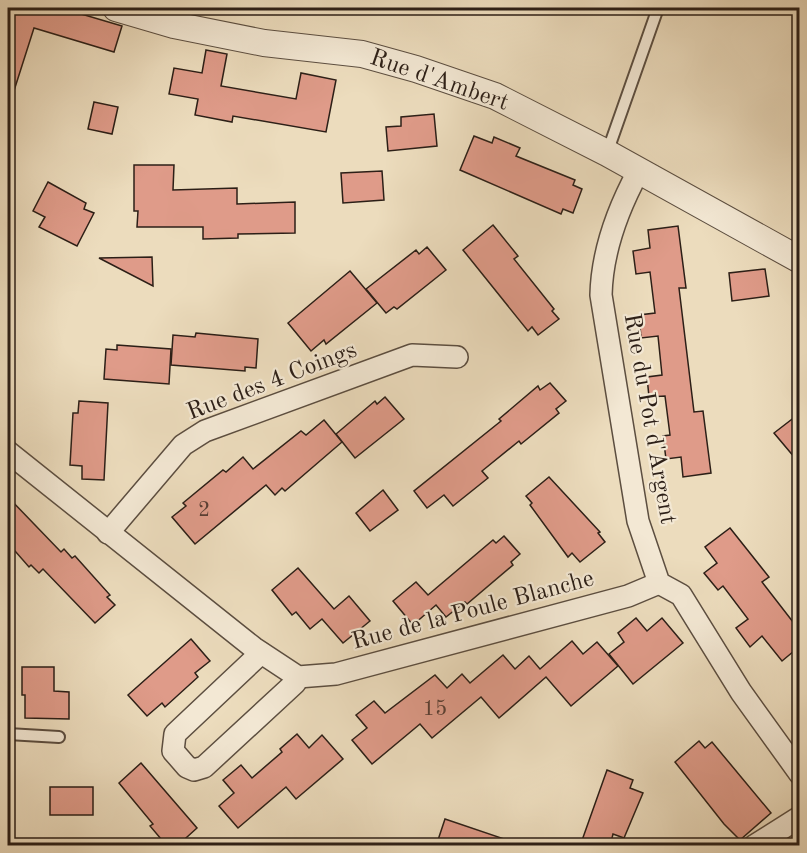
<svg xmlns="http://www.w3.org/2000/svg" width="807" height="853" viewBox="0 0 807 853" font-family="'Old Standard TT',serif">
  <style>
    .building { fill: #df9b89; stroke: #2c1f17; stroke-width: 1.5 }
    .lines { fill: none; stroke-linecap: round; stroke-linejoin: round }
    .service-casing { stroke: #5c4e40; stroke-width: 14 }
    .minor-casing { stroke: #5c4e40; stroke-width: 24 }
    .tertiary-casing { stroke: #5c4e40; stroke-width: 28 }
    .service { stroke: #f3e8d4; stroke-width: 10 }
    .minor { stroke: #f3e8d4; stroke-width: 21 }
    .tertiary { stroke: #f3e8d4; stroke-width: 26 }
    .labels { text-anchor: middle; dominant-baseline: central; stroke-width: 4.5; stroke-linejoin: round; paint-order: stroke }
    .number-label { font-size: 21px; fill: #593e34 }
    .street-label { font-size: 24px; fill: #2c1f17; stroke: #f3e8d4 }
  </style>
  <rect width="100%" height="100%" fill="#ecdcbd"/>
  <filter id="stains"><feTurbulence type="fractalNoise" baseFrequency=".00333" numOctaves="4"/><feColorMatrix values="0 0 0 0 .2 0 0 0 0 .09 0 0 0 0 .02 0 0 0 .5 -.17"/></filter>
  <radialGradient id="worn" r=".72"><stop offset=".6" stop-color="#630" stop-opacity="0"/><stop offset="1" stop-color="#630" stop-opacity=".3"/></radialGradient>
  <g class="building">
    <polygon points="8,8 61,8 122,26 114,52 34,28 12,97 8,97"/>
    <polygon points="206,50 227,54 221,86 296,99 301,73 336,80 326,132 233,116 232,122 195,115 198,99 169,94 174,68 202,73"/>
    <polygon points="94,102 118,107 112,134 88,129"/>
    <polygon points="434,114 437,146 388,151 386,127 401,126 401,117"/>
    <polygon points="474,136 492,143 494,137 520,148 516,156 575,180 573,185 582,189 573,213 563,209 561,214 460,170"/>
    <polygon points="134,165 174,165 173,190 237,188 237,204 295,202 295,233 238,234 238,238 203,239 203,227 137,227 138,211 134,211"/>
    <polygon points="382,171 384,200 343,203 341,173"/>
    <polygon points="48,182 86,203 84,209 94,213 77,246 39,227 45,217 33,211"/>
    <polygon points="493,225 518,256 514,259 554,309 552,311 559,319 538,335 532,327 528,331 463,250"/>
    <polygon points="678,226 686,288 679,288 694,412 703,411 711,473 683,477 681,457 666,459 663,436 670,435 665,396 649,397 647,377 662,375 658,336 641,338 639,315 655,313 650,272 636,274 633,251 650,248 648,230"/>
    <polygon points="427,247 446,270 397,309 394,307 386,313 366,289 416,250 419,254"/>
    <polygon points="152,257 153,286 99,258"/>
    <polygon points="765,269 769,296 732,301 729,273"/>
    <polygon points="350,271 377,303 326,344 324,340 311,351 288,323"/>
    <polygon points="196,333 258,339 256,368 245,367 245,371 171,365 173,335 195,337"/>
    <polygon points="117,345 171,349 169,384 104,379 106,349 117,350"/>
    <polygon points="550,383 566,401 556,409 559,413 521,444 519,441 482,471 488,478 453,506 444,495 427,508 414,491 501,421 499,419 538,386 540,390"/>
    <polygon points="385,397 404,419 355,458 336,434 375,401 377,404"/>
    <polygon points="79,401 108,403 104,480 82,479 82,466 70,465 73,413 78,413"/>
    <polygon points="800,413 800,464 774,433"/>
    <polygon points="324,420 342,442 285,491 282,488 275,495 266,485 195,544 172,517 186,506 183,503 223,470 226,472 243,457 253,469 301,431 306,435"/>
    <polygon points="549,477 600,532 598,533 605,542 580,562 572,553 568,557 530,505 532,503 526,496"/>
    <polygon points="383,490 398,510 370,531 356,513"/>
    <polygon points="8,497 61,552 64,549 72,558 75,556 110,595 107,597 115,605 95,623 43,569 39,573 31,565 29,567 8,543"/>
    <polygon points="730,528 769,577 762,582 800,631 800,646 782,661 762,636 750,647 736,628 748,619 723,586 718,590 704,573 717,563 705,547"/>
    <polygon points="504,536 520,554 511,562 513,565 467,604 465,602 446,617 436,605 413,625 393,601 416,582 428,595 493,540 496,543"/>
    <polygon points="298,568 334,609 349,596 370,621 343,643 322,619 310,629 296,612 292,615 272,590"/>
    <polygon points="636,618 647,631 662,618 683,643 633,684 609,654 624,642 618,633"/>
    <polygon points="191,639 210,661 195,673 198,677 165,707 162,703 147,716 128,695"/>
    <polygon points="572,641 583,654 597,642 618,666 571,706 546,677 499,718 481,697 432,738 420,724 372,764 352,740 367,728 356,715 374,701 385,713 435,675 447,688 462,674 470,683 503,655 515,669 529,656 540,669"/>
    <polygon points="22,667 54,667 54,691 69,692 69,719 25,718 25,695 22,695"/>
    <polygon points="297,734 309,748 322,735 343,759 296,799 286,787 238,828 219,806 234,793 223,780 241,765 252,778 282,752 280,749"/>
    <polygon points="699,741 705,748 712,742 771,813 740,840 724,824 675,762"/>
    <polygon points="141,763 197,828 177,846 167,846 150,826 153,824 119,783"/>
    <polygon points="607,770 633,780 630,788 643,793 624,838 613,834 610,846 580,846"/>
    <rect x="50" y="787" width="43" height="28"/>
    <polygon points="445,819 513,842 513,846 436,846"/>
  </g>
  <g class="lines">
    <defs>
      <g id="service">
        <polyline points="607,153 658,8"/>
        <polyline points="8,734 59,737"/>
      </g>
      <g id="minor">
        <path d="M638,172C618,209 602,253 601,295L638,521L659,583L681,595L741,692L800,774"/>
        <polyline points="8,452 254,648 298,677 336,674 628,596 659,583"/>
        <polyline points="108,533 183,445 205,431 412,355 457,357"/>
        <polyline points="261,653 175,734 173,751 187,767 194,770 204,767 295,683 298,677"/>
        <polyline points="754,846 800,817"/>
      </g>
      <polyline id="tertiary" points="116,8 174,25 264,43 362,54 416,69 495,96 607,153 800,260"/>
    </defs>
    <use href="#service" class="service-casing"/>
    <use href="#minor" class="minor-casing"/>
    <use href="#tertiary" class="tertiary-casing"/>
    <use href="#service" class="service"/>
    <use href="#minor" class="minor"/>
    <use href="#tertiary" class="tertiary"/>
  </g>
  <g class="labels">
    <g class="number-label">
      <text x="204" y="510">2</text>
      <text x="435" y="709">15</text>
    </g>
    <g class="street-label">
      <text transform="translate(439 81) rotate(19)">Rue d'Ambert</text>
      <text transform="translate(272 382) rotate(-21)">Rue des 4 Coings</text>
      <text transform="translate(649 419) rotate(80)">Rue du Pot d'Argent</text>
      <text transform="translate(473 611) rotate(-15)">Rue de la Poule Blanche</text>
    </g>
  </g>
  <rect width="807" height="853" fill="none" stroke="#ecdcbd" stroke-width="30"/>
  <rect x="9" y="9" width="789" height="835" fill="none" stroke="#2c1f17" stroke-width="3"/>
  <rect x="15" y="15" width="777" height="823" fill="none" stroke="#2c1f17" stroke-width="1.5"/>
  <rect width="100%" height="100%" filter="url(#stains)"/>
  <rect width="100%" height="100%" fill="url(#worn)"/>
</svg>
